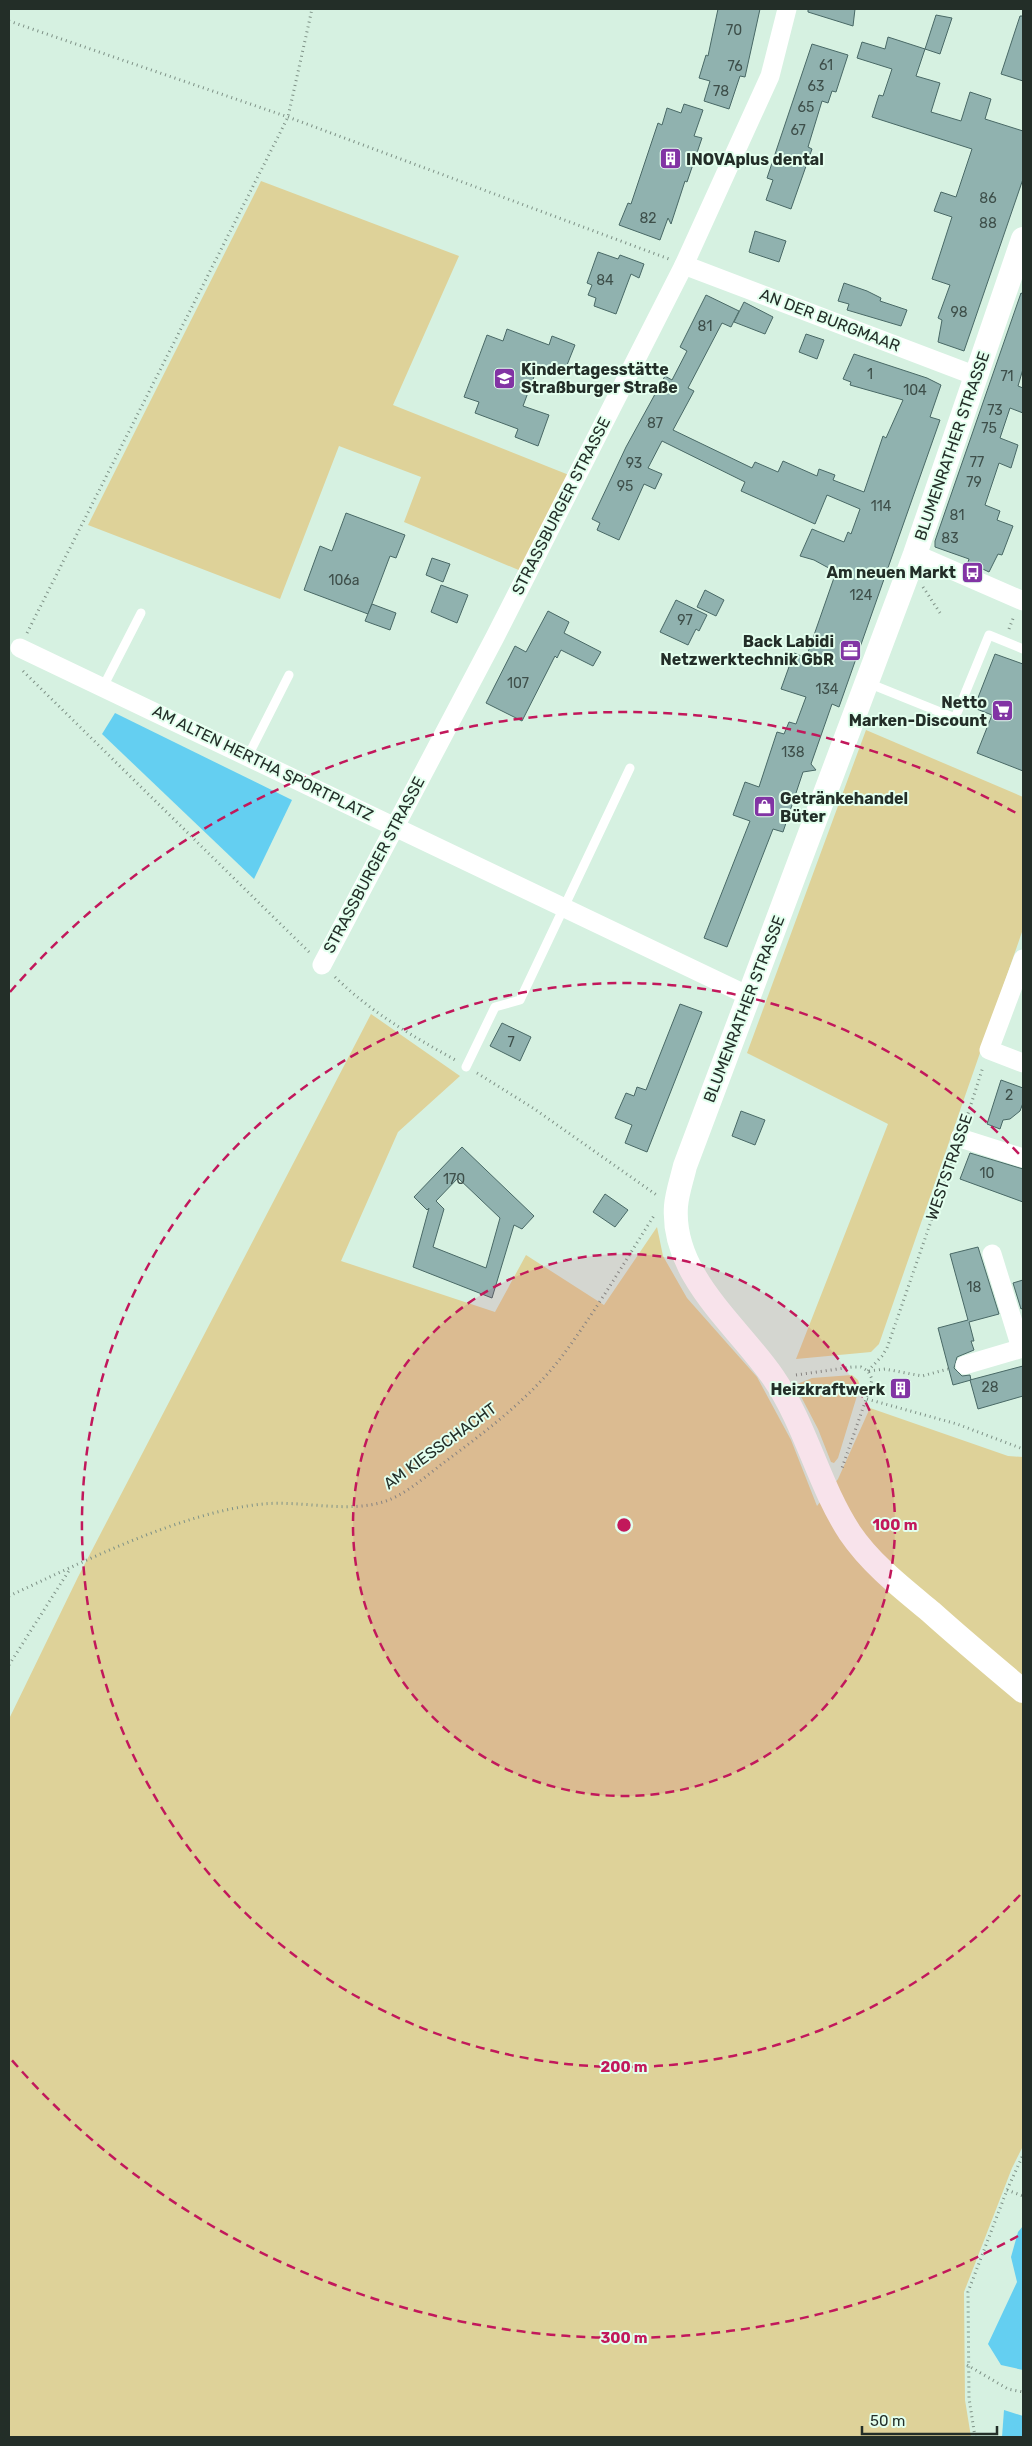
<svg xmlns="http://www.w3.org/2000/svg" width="1032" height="2446" viewBox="0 0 1032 2446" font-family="Rubik,sans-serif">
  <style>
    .green { fill: #ded299 }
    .water { fill: #64cff1 }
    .building { fill: #90b2af; stroke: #496966; fill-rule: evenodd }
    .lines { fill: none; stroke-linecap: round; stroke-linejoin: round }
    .path { stroke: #7e9186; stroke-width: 3; stroke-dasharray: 1 4; stroke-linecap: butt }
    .service { stroke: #fff; stroke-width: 9 }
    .minor { stroke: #fff; stroke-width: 19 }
    .tertiary { stroke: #fff; stroke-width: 24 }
    .ring { fill: none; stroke: #c2185b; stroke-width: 2.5; stroke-dasharray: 9 6 }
    .labels { text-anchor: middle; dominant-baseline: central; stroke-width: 4; stroke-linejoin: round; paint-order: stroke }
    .number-label { font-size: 14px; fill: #3e4f4a }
    .poi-label { font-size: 16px; font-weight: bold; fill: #232e28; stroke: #e3ffee; text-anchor: end }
    .street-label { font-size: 16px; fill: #232e28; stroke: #e3ffee }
    .centre { fill: #c2185b; stroke: #e3ffee; stroke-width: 2.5 }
    .ring-label { font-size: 15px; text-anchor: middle; font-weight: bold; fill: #c2185b; stroke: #e3ffee; stroke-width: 4; stroke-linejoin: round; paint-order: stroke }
  </style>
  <rect width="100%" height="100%" fill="#d6f1e1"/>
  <g class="green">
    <polygon points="261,181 459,256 393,405 569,475 521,571 404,522 421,477 339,446 280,599 88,525"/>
    <polygon points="866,730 1023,797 1023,929 879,1344 871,1352 796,1359 888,1124 747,1053"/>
    <polygon points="371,1014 460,1076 398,1132 341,1261 495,1312 526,1255 604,1305 657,1227 663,1256 687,1298 757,1377 791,1440 817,1506 838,1479 870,1408 1008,1456 1023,1457 1023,2146 1012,2168 964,2292 965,2400 971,2437 9,2437 9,1719 78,1577"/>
    <polygon points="852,1375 858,1380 860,1386 838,1458 834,1463 831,1462 818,1429 795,1385 812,1378"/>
  </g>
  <g class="water">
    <polygon points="115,713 292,800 254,879 102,734"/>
    <polygon points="1023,2226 1023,2370 1001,2365 988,2344 1017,2282 1011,2257 1018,2232"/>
    <polygon points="1004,2410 1023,2416 1023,2437 1002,2437"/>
  </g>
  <g class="building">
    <polygon points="718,9 760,9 745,77 740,76 729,109 704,101 710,81 699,78 706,55 708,56"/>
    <polygon points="808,9 855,9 853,26 808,12"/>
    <polygon points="936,15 952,18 940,54 925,49"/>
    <polygon points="1020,16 1023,16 1023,81 1001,74"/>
    <polygon points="888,37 925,49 916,76 940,83 931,112 961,121 970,92 991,99 985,119 1023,131 1023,179 964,351 938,342 942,320 938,318 950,285 932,279 952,217 934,211 941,192 956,197 972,149 872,117 879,95 883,96 892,69 857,58 862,42 885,49"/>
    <polygon points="812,44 848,55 836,92 832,91 828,103 822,101 808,147 812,149 791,209 766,200 773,180 767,178"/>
    <polygon points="684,104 703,110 694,136 702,138 687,182 685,181 671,224 668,218 660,240 619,225 628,203 631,204 658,123 662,125 667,108 681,113"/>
    <polygon points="755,231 786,241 779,262 749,252"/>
    <polygon points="598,252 618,259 620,255 644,264 639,278 631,274 616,314 594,306 596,298 588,295 592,285 587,283"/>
    <polygon points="844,283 867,291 881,298 880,301 907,310 901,326 847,310 849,304 838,301"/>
    <polygon points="1021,293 1023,294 1023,369 1018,386 1023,388 1023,413 1010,408 1000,438 1018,445 1011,468 999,463 985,505 1000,511 997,520 1013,526 1002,555 998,554 989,572 968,562 969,559 935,547 935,541"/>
    <polygon points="706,295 739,311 731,327 722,323 688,388 694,391 673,430 752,468 755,462 778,472 783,461 817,476 819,469 835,475 833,480 864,492 883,436 886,438 903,400 850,385 851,382 843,379 854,354 927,378 941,385 930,417 940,420 839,707 832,704 811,764 816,770 803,772 783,832 773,829 727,947 704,938 750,821 733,815 745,782 759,787 777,732 784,734 789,722 796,724 806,697 781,689 794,653 806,658 836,572 814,560 800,556 812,529 844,542 848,532 851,534 860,509 827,495 815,524 741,491 745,482 662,441 648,468 662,474 655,489 644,484 619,540 597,530 600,523 592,519 626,447 665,376 672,380 687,351 680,347"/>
    <polygon points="744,302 773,317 765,334 734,322"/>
    <polygon points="507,329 549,345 552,336 575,345 563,375 538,366 523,406 549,415 538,446 515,437 518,429 475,413 479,402 464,397 487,335 503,341"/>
    <polygon points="806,334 824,340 817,359 799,352"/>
    <polygon points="346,513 405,535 396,558 390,556 368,614 304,590 320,546 332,551"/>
    <polygon points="432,558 450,564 443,582 426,575"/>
    <polygon points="441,585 468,595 457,623 431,612"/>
    <polygon points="705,590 724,600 716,616 697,607"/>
    <polygon points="676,600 707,615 699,631 696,629 688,645 660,632"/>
    <polygon points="372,604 396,613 390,630 365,621"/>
    <polygon points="548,611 569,622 564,633 601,652 593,666 561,650 557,658 555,656 522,721 486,703 515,646 526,652"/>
    <polygon points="995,654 1023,664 1023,771 977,753 992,715 974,708"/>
    <polygon points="680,1004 702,1012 647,1152 625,1143 632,1125 615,1118 626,1093 634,1096 637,1087 646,1090"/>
    <polygon points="502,1023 531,1037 520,1061 490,1046"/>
    <polygon points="1001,1080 1023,1088 1023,1103 1020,1111 1010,1119 1003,1120 1000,1129 987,1124"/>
    <polygon points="741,1111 765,1120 755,1145 732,1136"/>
    <path d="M462,1147L534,1216L522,1229L514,1225L492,1298L413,1267L429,1208L427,1210L414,1197ZM458,1178L500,1218L486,1268L433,1247L444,1209L436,1201Z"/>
    <polygon points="970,1153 1023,1169 1023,1202 960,1179"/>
    <polygon points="605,1194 628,1210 615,1227 593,1212"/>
    <polygon points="978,1247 999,1314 969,1322 974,1341 971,1341 974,1350 957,1357 954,1368 962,1376 970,1375 971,1380 953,1385 938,1328 968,1320 950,1254"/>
    <polygon points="1023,1280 1023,1308 1021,1309 1013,1283"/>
    <polygon points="1023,1366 1023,1396 978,1409 970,1380"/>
  </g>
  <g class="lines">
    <g class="path">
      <polyline points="9,21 288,117 669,259"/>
      <polyline points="923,587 942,616"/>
      <polyline points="1009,629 1014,616"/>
      <polyline points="27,633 288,117 312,9"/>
      <polyline points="23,671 309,952"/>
      <path d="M335,977C373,1014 411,1035 457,1061"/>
      <polyline points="477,1073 533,1108 658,1196"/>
      <polyline points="965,1123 983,1067"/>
      <polyline points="868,1371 882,1356 887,1348 954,1155"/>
      <polyline points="869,1371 885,1369 922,1376 948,1369"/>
      <polyline points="796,1375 852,1367 861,1367 868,1371 872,1379 870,1388 841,1471"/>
      <polyline points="867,1399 957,1424 1023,1449"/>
      <path d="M9,1596C83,1562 181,1512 263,1504C301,1500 349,1514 386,1501C408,1493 427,1475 446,1461C489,1429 534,1395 566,1351C598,1307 626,1260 655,1214"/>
      <polyline points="9,1665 70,1569"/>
      <polyline points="1007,2190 1023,2196"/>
      <polyline points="967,2365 1008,2389 1023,2392"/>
      <polyline points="975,2437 969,2398 968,2292 1007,2190 1023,2155"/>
    </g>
    <g class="service">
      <polyline points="868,683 955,718 989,635 1023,649"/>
      <polyline points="103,687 141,613"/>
      <polyline points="248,756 289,675"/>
      <polyline points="466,1067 495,1007 520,1000 630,768"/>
    </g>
    <g class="minor">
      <polyline points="684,265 976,376"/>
      <polyline points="915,554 1023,601"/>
      <polyline points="20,648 749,996"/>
      <polyline points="1023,959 989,1050 1023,1063"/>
      <polyline points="322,965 495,637 684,265 770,76 787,9"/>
      <polyline points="960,1138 1023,1158"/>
      <polyline points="992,1254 1021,1348"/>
      <polyline points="965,1365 1023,1348"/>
    </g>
    <path class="tertiary" d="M1023,239L915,554L685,1166C682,1179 677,1193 676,1206C671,1275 737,1325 773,1377C806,1425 818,1484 850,1533C871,1564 902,1588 931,1612C961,1639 992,1665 1023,1691"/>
  </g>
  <circle cx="624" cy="1525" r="271" fill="#c2185b" fill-opacity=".12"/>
  <g class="ring">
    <circle cx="624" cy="1525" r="271"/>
    <path d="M1020 1895A542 542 0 1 1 1020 1155"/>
    <path d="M1018 2236A813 813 0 0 1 10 2058M10 992A813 813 0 0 1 1018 814"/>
  </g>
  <defs>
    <symbol id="building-square" viewBox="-11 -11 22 22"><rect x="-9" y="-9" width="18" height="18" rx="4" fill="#8234a4" stroke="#e3ffee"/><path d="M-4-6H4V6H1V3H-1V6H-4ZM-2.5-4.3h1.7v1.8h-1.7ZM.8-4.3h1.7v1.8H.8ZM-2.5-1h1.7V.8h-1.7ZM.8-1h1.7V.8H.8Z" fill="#fff"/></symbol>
    <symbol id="school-square" viewBox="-11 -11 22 22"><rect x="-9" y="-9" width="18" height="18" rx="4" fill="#8234a4" stroke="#e3ffee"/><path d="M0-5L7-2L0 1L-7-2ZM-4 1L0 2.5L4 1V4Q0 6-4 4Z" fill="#fff"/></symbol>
    <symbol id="bus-square" viewBox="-11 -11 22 22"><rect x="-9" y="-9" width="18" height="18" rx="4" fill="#8234a4" stroke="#e3ffee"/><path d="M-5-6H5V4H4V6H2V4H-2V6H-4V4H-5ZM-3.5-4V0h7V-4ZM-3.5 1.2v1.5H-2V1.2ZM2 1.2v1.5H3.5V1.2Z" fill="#fff"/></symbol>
    <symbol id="office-square" viewBox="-11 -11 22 22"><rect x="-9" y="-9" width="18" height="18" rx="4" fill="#8234a4" stroke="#e3ffee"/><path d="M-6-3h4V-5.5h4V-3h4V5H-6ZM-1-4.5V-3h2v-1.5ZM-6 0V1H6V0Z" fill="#fff"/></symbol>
    <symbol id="supermarket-square" viewBox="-11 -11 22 22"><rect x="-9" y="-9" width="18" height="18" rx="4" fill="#8234a4" stroke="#e3ffee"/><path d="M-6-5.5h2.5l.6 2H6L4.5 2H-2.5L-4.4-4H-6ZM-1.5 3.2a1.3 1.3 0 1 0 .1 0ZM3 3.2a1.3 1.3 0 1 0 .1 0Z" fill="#fff"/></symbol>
    <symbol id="shop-square" viewBox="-11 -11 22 22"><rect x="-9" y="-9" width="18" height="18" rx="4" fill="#8234a4" stroke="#e3ffee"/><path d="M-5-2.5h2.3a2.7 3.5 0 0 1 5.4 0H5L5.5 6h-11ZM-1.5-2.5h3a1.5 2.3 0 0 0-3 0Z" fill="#fff"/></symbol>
  </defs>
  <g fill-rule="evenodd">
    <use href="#building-square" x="658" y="146" width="25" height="25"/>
    <use href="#school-square" x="492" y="366" width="25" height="25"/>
    <use href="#bus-square" x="960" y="560" width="25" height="25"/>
    <use href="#office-square" x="838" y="638" width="25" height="25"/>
    <use href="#supermarket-square" x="990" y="698" width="25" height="25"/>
    <use href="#shop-square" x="752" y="794" width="25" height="25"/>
    <use href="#building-square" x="888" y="1376" width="25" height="25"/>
  </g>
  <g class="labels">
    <g class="number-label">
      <text x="734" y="30">70</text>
      <text x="826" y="65">61</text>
      <text x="735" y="66">76</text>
      <text x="816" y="86">63</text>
      <text x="721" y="91">78</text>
      <text x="806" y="107">65</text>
      <text x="798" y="130">67</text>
      <text x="988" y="198">86</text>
      <text x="648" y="218">82</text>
      <text x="988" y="223">88</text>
      <text x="605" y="280">84</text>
      <text x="959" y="312">98</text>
      <text x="705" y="326">81</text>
      <text x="870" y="374">1</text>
      <text x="1007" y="376">71</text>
      <text x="915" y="390">104</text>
      <text x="995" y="410">73</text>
      <text x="655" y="423">87</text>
      <text x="989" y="428">75</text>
      <text x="977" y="462">77</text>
      <text x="634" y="463">93</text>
      <text x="974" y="482">79</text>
      <text x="625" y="486">95</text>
      <text x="881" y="506">114</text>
      <text x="957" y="515">81</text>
      <text x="950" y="538">83</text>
      <text x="344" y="580">106a</text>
      <text x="861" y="595">124</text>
      <text x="685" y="620">97</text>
      <text x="518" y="683">107</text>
      <text x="827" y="689">134</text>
      <text x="793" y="752">138</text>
      <text x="511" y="1042">7</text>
      <text x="1009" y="1095">2</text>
      <text x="987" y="1173">10</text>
      <text x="454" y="1179">170</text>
      <text x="974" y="1287">18</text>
      <text x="990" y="1387">28</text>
    </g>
    <g class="poi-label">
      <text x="686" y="159" text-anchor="start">INOVAplus dental</text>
      <text x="521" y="369" text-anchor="start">Kindertagesstätte<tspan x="521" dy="18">Straßburger Straße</tspan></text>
      <text x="956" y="572">Am neuen Markt</text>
      <text x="834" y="641">Back Labidi<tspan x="834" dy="18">Netzwerktechnik GbR</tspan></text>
      <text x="987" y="702">Netto<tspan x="987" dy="18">Marken-Discount</tspan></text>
      <text x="780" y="798" text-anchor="start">Getränkehandel<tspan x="780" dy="18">Büter</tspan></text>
      <text x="885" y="1389">Heizkraftwerk</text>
    </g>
    <g class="street-label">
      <text transform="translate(830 320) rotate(21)">AN DER BURGMAAR</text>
      <text transform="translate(952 446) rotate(-71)">BLUMENRATHER STRASSE</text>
      <text transform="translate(561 506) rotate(-63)">STRASSBURGER STRASSE</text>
      <text transform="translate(263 763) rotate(26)">AM ALTEN HERTHA SPORTPLATZ</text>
      <text transform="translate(374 865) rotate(-62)">STRASSBURGER STRASSE</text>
      <text transform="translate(744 1009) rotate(-69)">BLUMENRATHER STRASSE</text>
      <text transform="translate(949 1167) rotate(-71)">WESTSTRASSE</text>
      <text transform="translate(440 1446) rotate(-36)">AM KIESSCHACHT</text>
    </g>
  </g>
  <circle cx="624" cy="1525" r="8" class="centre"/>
  <g class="ring-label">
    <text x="895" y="1530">100 m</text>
    <text x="624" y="2072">200 m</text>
    <text x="624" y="2343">300 m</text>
  </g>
  <rect width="1032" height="2446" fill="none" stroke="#232e28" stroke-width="20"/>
  <path d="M862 2426v8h135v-8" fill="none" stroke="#232e28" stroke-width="2.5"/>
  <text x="870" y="2426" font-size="15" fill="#232e28" stroke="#e3ffee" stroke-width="4" paint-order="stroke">50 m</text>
</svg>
